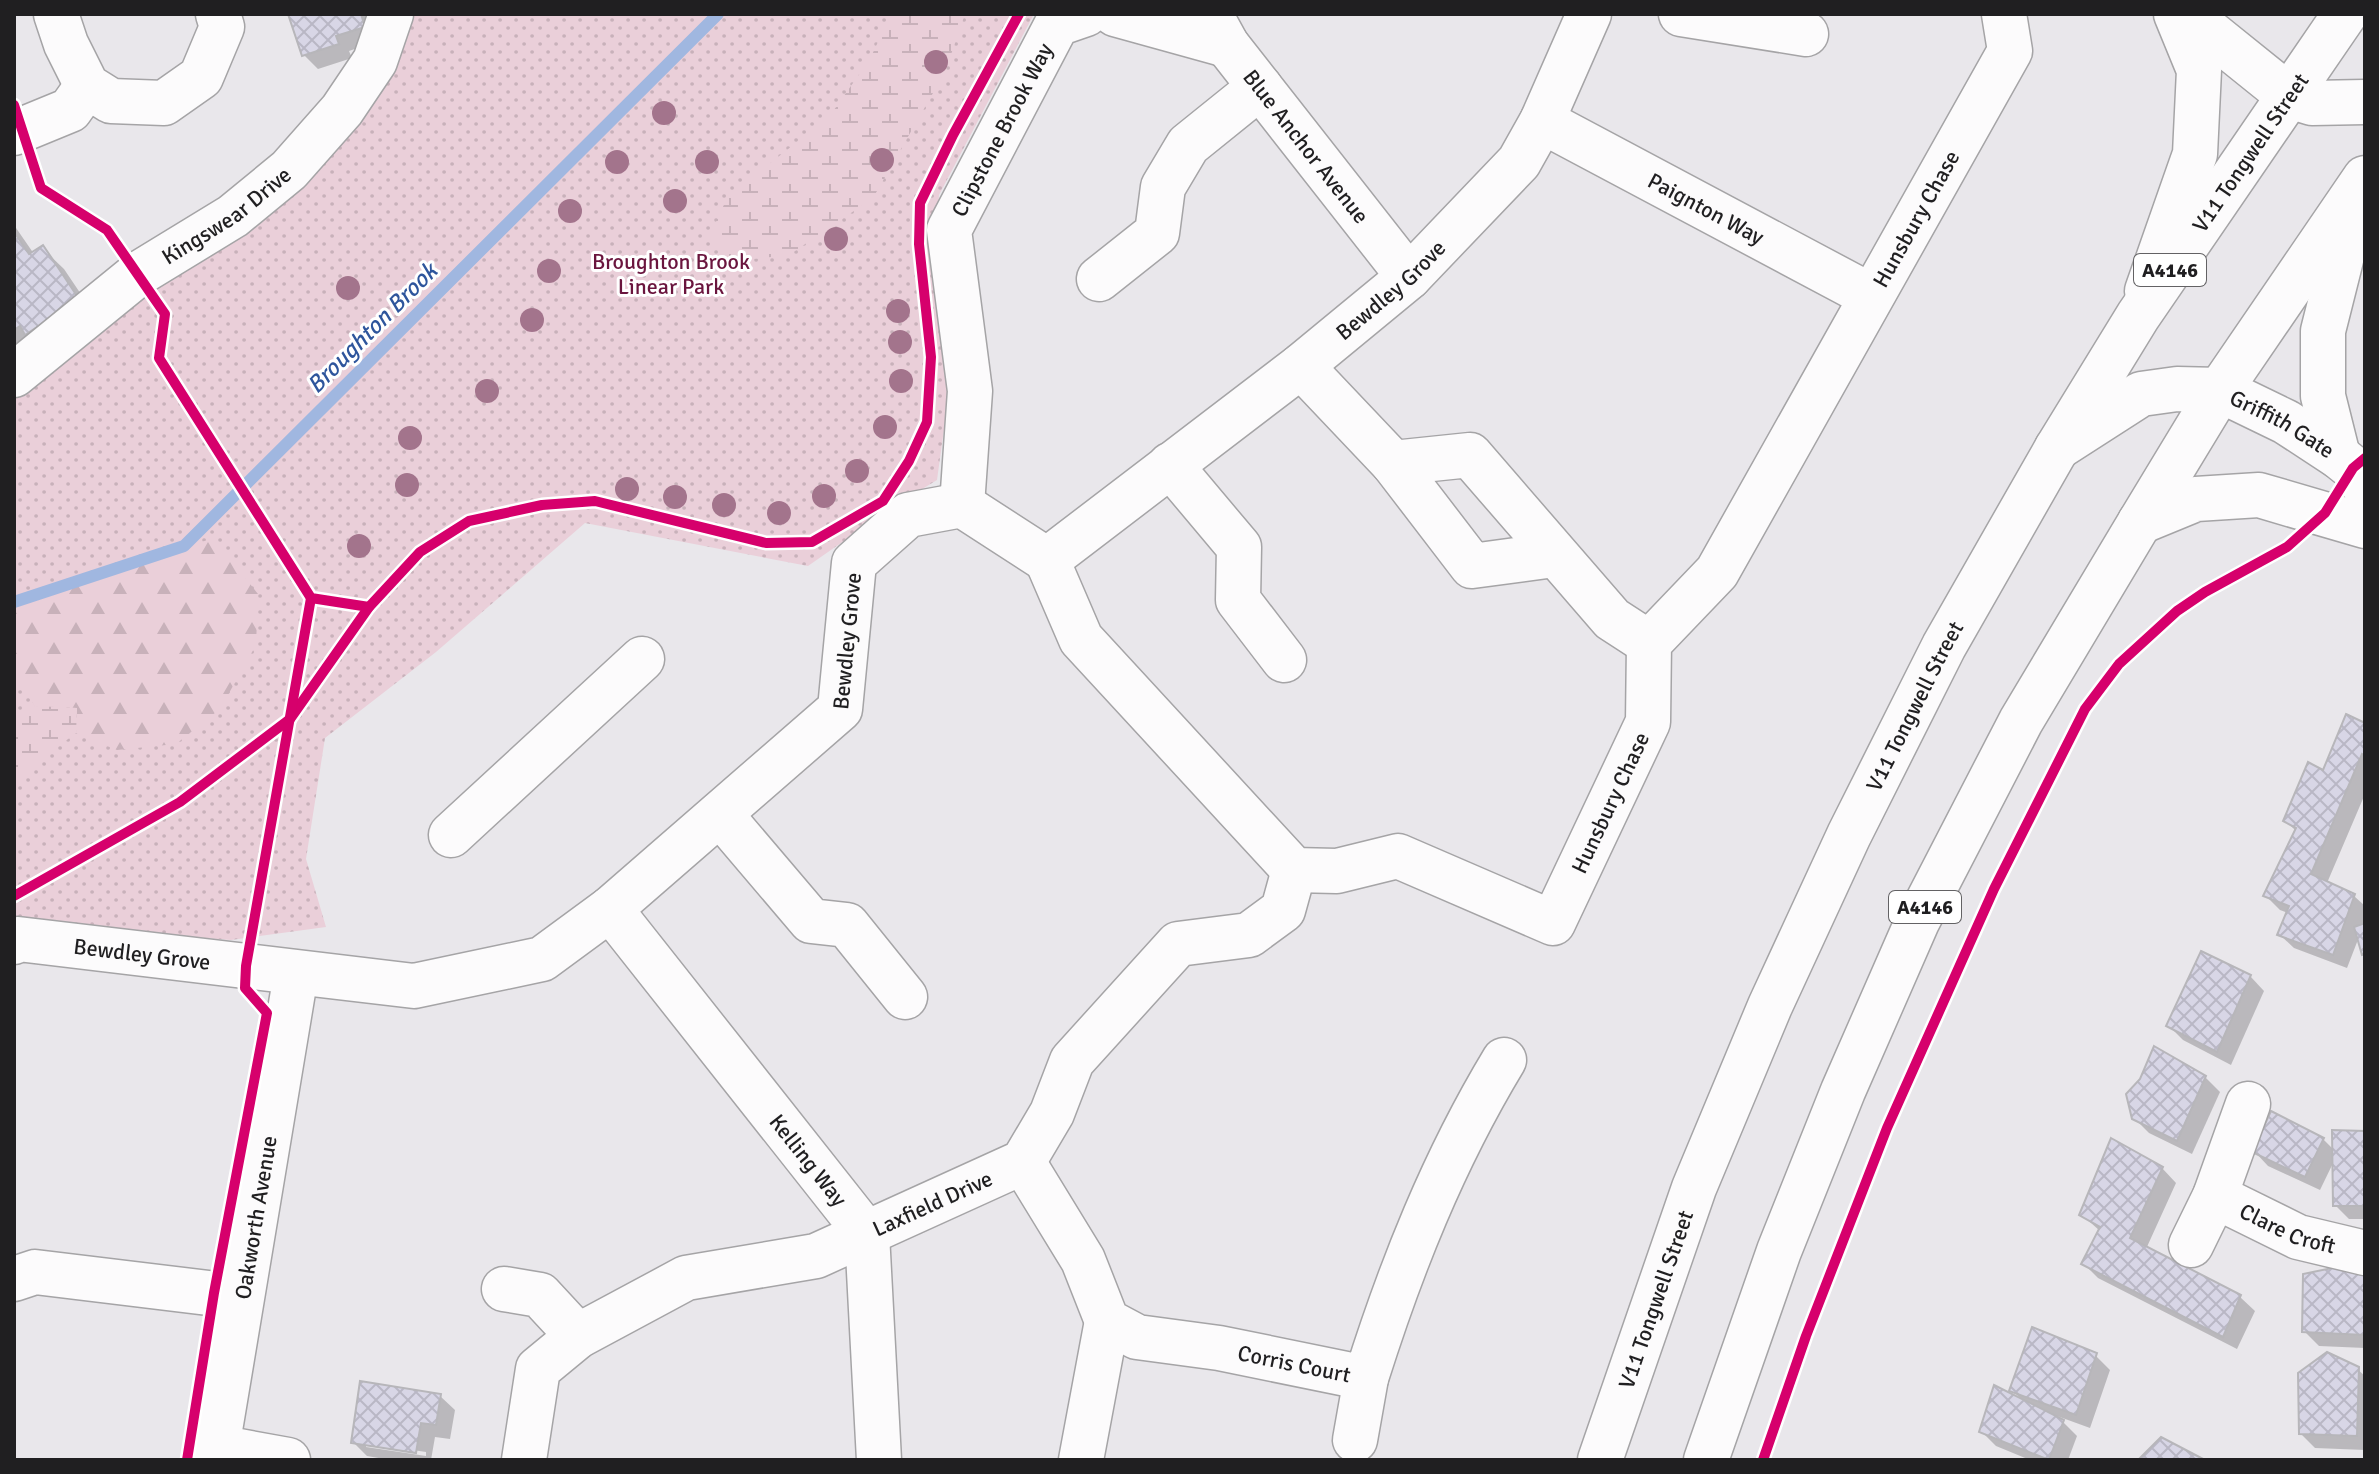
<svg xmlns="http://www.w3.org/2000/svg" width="2379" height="1474" viewBox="0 0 2379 1474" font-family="Signika,sans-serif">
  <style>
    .grass { fill: url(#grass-dots) }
    .forest { fill: url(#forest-firs) }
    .wetland { fill: url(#wetland-marsh) }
    .shadow { fill: #0003; fill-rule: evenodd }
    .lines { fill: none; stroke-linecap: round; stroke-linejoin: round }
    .stream { stroke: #a0b7e0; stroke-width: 12 }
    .building { fill: url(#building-cross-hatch); stroke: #b7b6ba; stroke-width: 2 }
    .minor-casing { stroke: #a5a4a6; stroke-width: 47 }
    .highway-casing { stroke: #a5a4a6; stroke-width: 47 }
    .minor { stroke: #fcfbfc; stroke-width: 44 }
    .highway { stroke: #fcfbfc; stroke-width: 44 }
    .cycleway-casing { stroke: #fff; stroke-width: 15 }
    .cycleway { stroke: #d6006c; stroke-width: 10 }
    .tree { fill: #a3748c }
    .labels { text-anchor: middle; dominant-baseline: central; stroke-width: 6; stroke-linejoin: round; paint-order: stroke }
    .shield { fill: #fff; stroke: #636264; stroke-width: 2 }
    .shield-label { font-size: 20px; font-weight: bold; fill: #201f21 }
    .street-label { font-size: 22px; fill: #201f21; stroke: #fff }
    .park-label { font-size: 22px; fill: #6a153e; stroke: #fff }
    .water-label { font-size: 24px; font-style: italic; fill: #2e559c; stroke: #fff }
  </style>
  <defs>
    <pattern id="grass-dots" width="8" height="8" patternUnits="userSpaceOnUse" patternTransform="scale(2)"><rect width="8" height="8" fill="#eacfd9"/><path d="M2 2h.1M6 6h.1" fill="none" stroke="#c8b1ba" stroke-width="1.8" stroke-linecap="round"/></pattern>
    <pattern id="forest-firs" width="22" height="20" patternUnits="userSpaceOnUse" patternTransform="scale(2)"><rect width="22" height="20" fill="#eacfd9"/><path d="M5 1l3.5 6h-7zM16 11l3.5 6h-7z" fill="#c8b1ba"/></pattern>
    <pattern id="wetland-marsh" width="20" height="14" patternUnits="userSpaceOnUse" patternTransform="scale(2)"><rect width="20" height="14" fill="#eacfd9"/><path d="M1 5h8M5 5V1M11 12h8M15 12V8" fill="none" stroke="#c8b1ba"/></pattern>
    <pattern id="building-cross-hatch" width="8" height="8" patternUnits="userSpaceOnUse" patternTransform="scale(2)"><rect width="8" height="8" fill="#d8d6e6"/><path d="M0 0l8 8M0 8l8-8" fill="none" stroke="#b9b7c5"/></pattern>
  </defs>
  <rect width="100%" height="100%" fill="#e9e7eb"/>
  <polygon class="grass" points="411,14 1034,14 939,195 934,283 948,400 937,480 891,508 808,566 585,523 436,652 325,738 306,859 326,927 231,940 21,924 14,928 14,380 241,235"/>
  <polygon class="forest" points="214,538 258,594 256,645 220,709 176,744 117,750 76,733 77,708 35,706 14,675 14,602"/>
  <g class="wetland">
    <polygon points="891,14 965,14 945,72 873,198 789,255 726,262 711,233 728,196 829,117 870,59"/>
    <polygon points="35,706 77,708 76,733 14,780 14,714"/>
  </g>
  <g class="shadow">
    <polygon points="290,14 369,14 378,41 349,51 352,58 318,69 304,55"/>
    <polygon points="14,225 34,254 42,248 64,269 99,321 14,366"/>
    <polygon points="2365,725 2365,794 2327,883 2354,896 2365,906 2363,926 2365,925 2365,955 2359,937 2347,968 2294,948 2279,934 2288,913 2280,910 2266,896 2296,831 2285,820"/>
    <polygon points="2250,976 2264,991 2231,1065 2183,1040 2168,1025"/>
    <polygon points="2205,1077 2220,1092 2192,1154 2149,1133 2134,1118"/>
    <polygon points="2365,1133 2365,1219 2349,1219 2335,1205 2335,1159 2320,1190 2268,1166 2254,1151 2323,1139 2335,1151"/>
    <polygon points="2162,1168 2176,1183 2146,1249 2240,1297 2255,1311 2237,1349 2098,1278 2083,1263 2100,1231 2081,1214"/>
    <polygon points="2365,1277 2365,1348 2319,1346 2304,1331"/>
    <polygon points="2095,1355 2110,1370 2090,1428 2057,1416 2077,1436 2068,1460 2030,1460 1996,1446 1982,1432 2022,1400 2012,1390"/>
    <polygon points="2357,1369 2365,1376 2365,1450 2315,1448 2301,1434"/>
    <path d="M440,1396L455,1410L450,1439L435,1437L431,1460H390L367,1456L353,1442ZM366,1443L426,1452V1456L366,1447Z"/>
  </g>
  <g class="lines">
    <polyline class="stream" points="14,602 184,546 718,14"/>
  </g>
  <g class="building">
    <polygon points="288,14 361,14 365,27 336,36 339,44 302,56"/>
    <polygon points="14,232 29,254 43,245 79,299 25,335 20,326 14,330"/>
    <polygon points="2346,714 2365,723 2365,756 2362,754 2311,874 2355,894 2333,955 2277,935 2289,906 2263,896 2296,828 2283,821 2308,762 2323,770"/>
    <polygon points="2365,923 2365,954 2362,955 2354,927"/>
    <polygon points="2201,951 2251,975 2217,1052 2166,1026"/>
    <polygon points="2154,1046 2206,1076 2177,1141 2132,1119 2126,1094 2140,1079"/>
    <polygon points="2271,1111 2324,1138 2305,1177 2252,1152"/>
    <polygon points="2332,1130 2365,1131 2365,1206 2333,1206"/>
    <polygon points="2111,1138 2163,1167 2130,1238 2241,1295 2223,1337 2081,1264 2100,1227 2079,1215"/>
    <polygon points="2337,1267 2365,1275 2365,1335 2302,1332 2303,1274"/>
    <polygon points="2032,1327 2097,1353 2076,1415 2009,1391"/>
    <polygon points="2327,1352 2359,1367 2357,1436 2299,1434 2298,1373"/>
    <polygon points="360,1381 441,1394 436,1425 421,1423 416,1453 351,1443"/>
    <polygon points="1994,1385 2064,1420 2049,1460 1979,1432"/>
    <polygon points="2161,1437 2205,1460 2138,1460"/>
  </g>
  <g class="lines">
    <defs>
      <g id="minor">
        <polyline points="56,14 66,44 87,86 111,101 164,103 201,77 222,27 218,14"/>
        <polyline points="1115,14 1227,45"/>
        <path id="s1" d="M1210,14L1227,45L1409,277"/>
        <polyline points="1681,14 1806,34"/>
        <polyline points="2193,14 2207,30 2289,96 2312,103 2365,102"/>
        <path id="s2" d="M1542,121L1871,296"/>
        <polyline points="14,133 70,110 87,86"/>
        <polyline points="1099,279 1157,233 1163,187 1188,145 1260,87"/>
        <polyline points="2147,291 2195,154 2199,70 2176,14"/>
        <polyline points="1301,366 1393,463 1470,455 1612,619 1649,643"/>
        <path id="s3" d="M14,375L138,274L233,216L289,170L342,110L375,61L391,14"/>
        <path id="s4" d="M2057,448L2141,394L2177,389L2220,390L2286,422L2338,456L2353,468L2365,488"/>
        <polyline points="2338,456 2323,396 2323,331 2359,188"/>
        <polyline points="1393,463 1472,566 1554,555"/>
        <polyline points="1170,465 1239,547 1238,600 1284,660"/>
        <path id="s5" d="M962,505L970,391L949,230L1057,24L1086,14"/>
        <polyline points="2140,522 2196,499 2259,495 2365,526"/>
        <path id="s6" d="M1047,560L1081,639L1294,870L1337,871L1398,856L1553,923L1648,722L1649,643L1717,572L2010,51L2004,14"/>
        <polyline points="720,814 811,921 847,925 905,997"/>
        <polyline points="451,835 642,659"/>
        <path id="s7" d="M610,909L867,1234L879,1460"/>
        <path id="s8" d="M14,942L18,939L414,986L542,959L610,909L840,709L854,563L908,515L962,505L1047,560L1301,366L1409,277L1519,162L1542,121L1589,14"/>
        <path id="s9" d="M1023,1162L1083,1260L1107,1321L1137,1337L1219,1348L1366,1378C1401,1267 1443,1161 1504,1060"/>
        <path id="s10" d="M2215,1196L2298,1237L2365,1253"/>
        <polyline points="2191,1245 2215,1196 2248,1104"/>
        <polyline points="14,1279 35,1272 241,1297"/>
        <polyline points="504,1289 540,1295 578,1336"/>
        <polyline points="1355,1440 1366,1378"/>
        <polyline points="217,1447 288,1460"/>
        <path id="s11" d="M215,1460L296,974"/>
        <path id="s12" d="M524,1460L538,1369L578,1336L686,1278L816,1256L1023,1162L1052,1113L1072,1061L1178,944L1249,935L1283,910L1294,870"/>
        <polyline points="1081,1460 1107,1321"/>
      </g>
      <g id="highway">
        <path id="s13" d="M1600,1460L1694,1188L1770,1006L1849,835L1944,646L2057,448L2138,316L2345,14"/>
        <polyline points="1706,1460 1779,1251 1843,1091 1917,922 2021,721 2140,522 2220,390 2365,178"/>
      </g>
    </defs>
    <use href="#minor" class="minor-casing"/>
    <use href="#highway" class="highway-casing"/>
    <use href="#minor" class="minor"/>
    <use href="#highway" class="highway"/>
    <defs>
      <g id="cycleway">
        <polyline points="14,105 41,188 107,230 165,314 159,358 311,598 369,607"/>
        <polyline points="14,896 180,802 290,719 369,607 420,552 469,521 542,505 595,501 766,543 812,542 883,501 909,461 927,422 931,357 919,244 920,203 953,135 1019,14"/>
        <polyline points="187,1460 214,1293 267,1013 245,988 246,966 311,598"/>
        <polyline points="1763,1460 1806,1336 1887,1128 1994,889 2085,709 2119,664 2177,611 2205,592 2287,547 2325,513 2353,468 2365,458"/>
      </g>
    </defs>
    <use href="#cycleway" class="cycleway-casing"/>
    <use href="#cycleway" class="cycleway"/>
  </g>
  <g class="tree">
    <circle cx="936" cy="62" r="12"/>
    <circle cx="664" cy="113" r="12"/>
    <circle cx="882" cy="160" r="12"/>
    <circle cx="617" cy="162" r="12"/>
    <circle cx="707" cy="162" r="12"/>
    <circle cx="675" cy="201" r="12"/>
    <circle cx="570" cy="211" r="12"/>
    <circle cx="836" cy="239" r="12"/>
    <circle cx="549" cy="271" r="12"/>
    <circle cx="348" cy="288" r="12"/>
    <circle cx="898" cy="311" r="12"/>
    <circle cx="532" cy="320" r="12"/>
    <circle cx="900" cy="342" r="12"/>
    <circle cx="901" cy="381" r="12"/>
    <circle cx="487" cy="391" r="12"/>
    <circle cx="885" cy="427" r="12"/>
    <circle cx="410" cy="438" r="12"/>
    <circle cx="857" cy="471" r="12"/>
    <circle cx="407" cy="485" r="12"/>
    <circle cx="627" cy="489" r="12"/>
    <circle cx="824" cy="496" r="12"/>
    <circle cx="675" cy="497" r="12"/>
    <circle cx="724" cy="505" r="12"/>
    <circle cx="779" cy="513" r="12"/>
    <circle cx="359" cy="546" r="12"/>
  </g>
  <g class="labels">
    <g class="shield">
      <rect x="2134" y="254" width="72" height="32" rx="6"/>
      <rect x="1889" y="891" width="72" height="32" rx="6"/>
    </g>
    <g class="shield-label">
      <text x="2170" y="270">A4146</text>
      <text x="1925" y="907">A4146</text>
    </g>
    <g class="street-label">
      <text stroke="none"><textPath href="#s5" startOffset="390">Clipstone Brook Way</textPath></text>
      <text stroke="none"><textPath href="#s1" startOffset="164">Blue Anchor Avenue</textPath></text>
      <text stroke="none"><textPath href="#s13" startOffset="1466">V11 Tongwell Street</textPath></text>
      <text stroke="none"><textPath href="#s2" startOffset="186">Paignton Way</textPath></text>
      <text stroke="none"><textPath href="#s3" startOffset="266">Kingswear Drive</textPath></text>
      <text stroke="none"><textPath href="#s6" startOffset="1480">Hunsbury Chase</textPath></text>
      <text stroke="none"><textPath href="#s8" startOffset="1736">Bewdley Grove</textPath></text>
      <text stroke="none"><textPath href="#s4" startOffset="250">Griffith Gate</textPath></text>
      <text stroke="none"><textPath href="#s8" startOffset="992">Bewdley Grove</textPath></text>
      <text stroke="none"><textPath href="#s13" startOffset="818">V11 Tongwell Street</textPath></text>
      <text stroke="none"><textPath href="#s6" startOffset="808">Hunsbury Chase</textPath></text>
      <text stroke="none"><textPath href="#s8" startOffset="130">Bewdley Grove</textPath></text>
      <text stroke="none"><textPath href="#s7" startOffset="320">Kelling Way</textPath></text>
      <text stroke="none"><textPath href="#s12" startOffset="526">Laxfield Drive</textPath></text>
      <text stroke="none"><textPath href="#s11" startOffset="246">Oakworth Avenue</textPath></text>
      <text stroke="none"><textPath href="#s10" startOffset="80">Clare Croft</textPath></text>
      <text stroke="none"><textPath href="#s13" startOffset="170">V11 Tongwell Street</textPath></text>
      <text stroke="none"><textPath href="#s9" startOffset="374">Corris Court</textPath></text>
    </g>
    <g class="park-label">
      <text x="671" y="261">Broughton Brook<tspan x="671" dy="25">Linear Park</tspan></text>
    </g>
    <g class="water-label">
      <text transform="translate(372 328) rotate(-45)">Broughton Brook</text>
    </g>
  </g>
  <rect width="2379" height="1474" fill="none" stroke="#201f21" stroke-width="32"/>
</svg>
